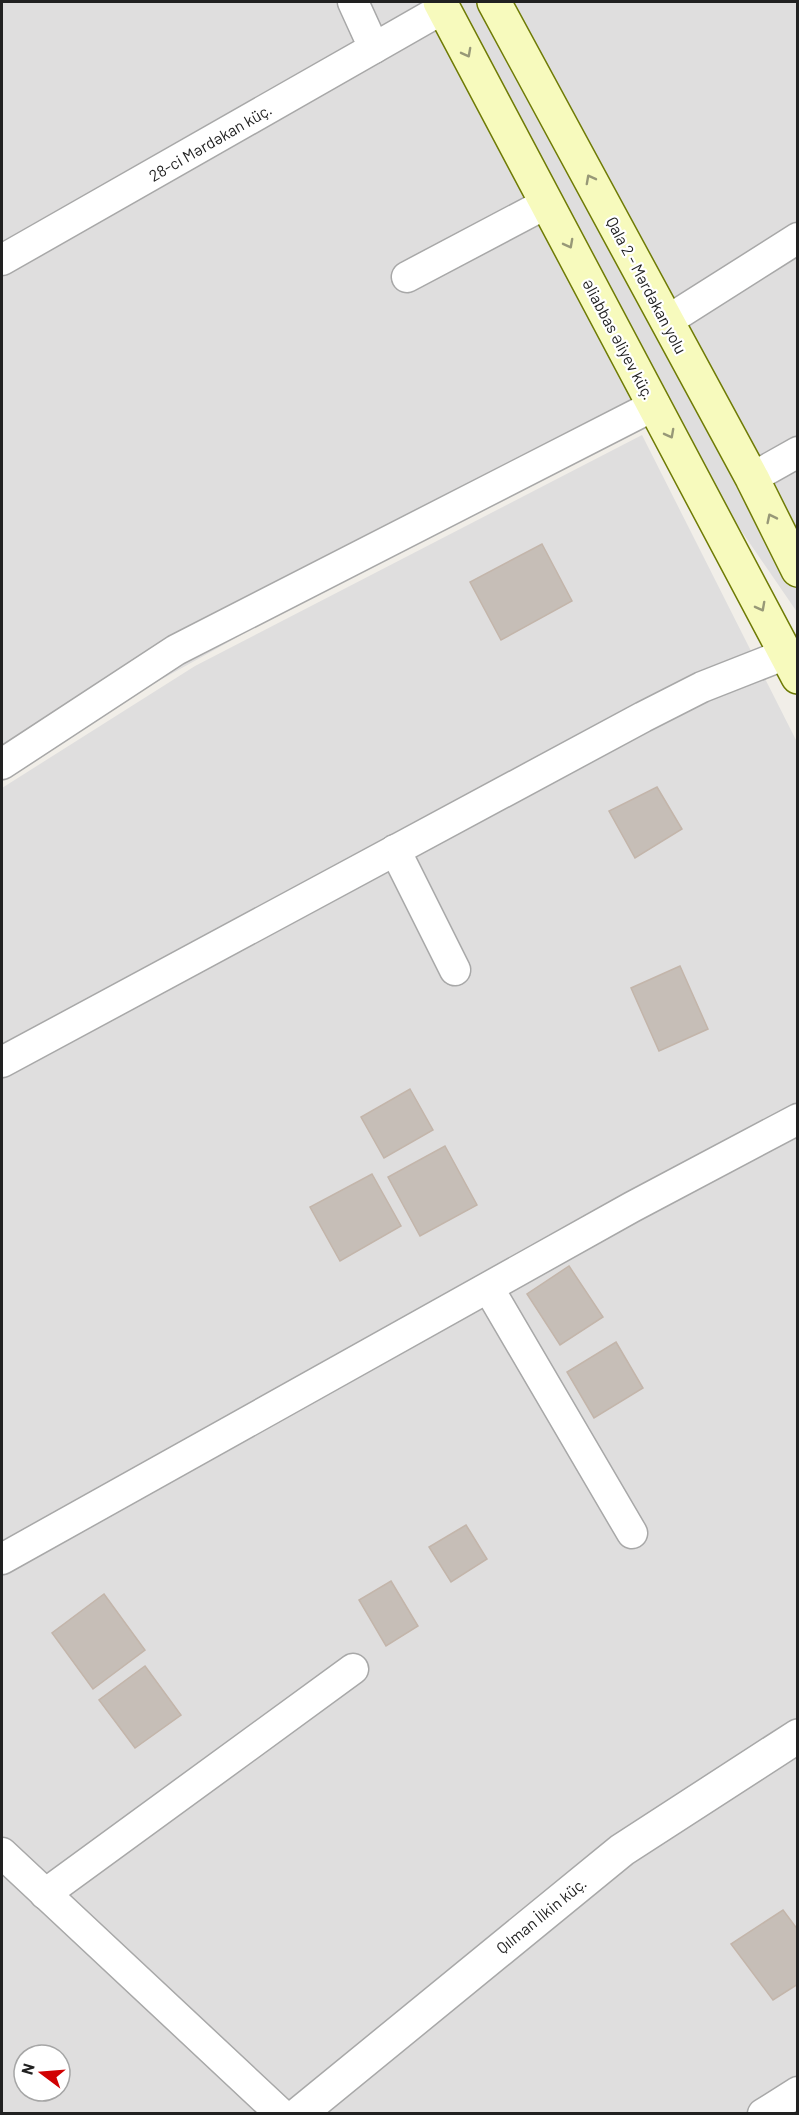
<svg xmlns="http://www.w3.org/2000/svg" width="799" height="2115" viewBox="0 0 799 2115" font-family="Barlow,sans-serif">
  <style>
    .residential { fill: #dfdede; fill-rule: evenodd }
    .building { fill: #c6beb7; stroke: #c3b5aa; stroke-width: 1.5 }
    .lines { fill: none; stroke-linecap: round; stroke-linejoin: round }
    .minor-casing { stroke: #a8a8a8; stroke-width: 33 }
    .tertiary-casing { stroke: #a8a8a8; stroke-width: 36 }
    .secondary-casing { stroke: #6f7b05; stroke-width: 36 }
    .minor { stroke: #fff; stroke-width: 30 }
    .tertiary { stroke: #fff; stroke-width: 33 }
    .secondary { stroke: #f7fabd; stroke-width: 33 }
    .oneway { stroke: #979877 }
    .labels { text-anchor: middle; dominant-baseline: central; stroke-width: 4.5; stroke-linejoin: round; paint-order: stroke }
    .street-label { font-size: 16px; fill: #212121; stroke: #fff }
  </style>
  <rect width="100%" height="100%" fill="#f1eee8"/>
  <g class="residential">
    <polygon points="2,2 797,2 797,612 655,405 2,768"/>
    <path d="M642,435L797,742V2113H2V788L195,666ZM24,2055H60V2091H24Z"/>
  </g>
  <g class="building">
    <polygon points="542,544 572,601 501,640 470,582"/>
    <polygon points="657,787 682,829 635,858 609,811"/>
    <polygon points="680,966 708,1029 659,1051 631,988"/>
    <polygon points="410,1089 433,1130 384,1158 361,1117"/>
    <polygon points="445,1146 477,1205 420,1236 388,1177"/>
    <polygon points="372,1174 401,1226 340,1261 310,1207"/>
    <polygon points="569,1266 603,1317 560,1345 527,1294"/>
    <polygon points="616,1342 643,1388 594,1418 567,1372"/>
    <polygon points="466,1525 487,1559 451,1582 429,1547"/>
    <polygon points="391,1581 418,1626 386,1646 359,1600"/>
    <polygon points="104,1594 145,1650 93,1689 52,1633"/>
    <polygon points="145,1666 181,1715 135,1748 99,1700"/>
    <polygon points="783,1910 798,1930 798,1984 773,2000 731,1944"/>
  </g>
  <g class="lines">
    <defs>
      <g id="minor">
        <polyline points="374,48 444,8"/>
        <polyline points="2,260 374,48 353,2"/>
        <polyline points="407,277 547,203"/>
        <polyline points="667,321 798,238"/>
        <polyline points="752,478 798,452"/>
        <polyline points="2,764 176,650 655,405"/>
        <polyline points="395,850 455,970"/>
        <polyline points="2,1062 643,717 702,687 786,654"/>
        <polyline points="489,1289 632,1533"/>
        <polyline points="2,1559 632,1207 798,1119"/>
        <polyline points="2,1853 281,2114"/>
        <polyline points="45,1894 353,1669"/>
        <polyline points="763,2114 798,2092"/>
      </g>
      <polyline id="tertiary" points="299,2114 622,1850 798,1736"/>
      <g id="secondary">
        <polyline points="440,2 798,677"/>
        <polyline points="494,2 752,478 798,570"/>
      </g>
    </defs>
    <use href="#minor" class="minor-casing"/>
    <use href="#tertiary" class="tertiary-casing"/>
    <use href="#secondary" class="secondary-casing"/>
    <use href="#minor" class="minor"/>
    <use href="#tertiary" class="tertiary"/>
    <use href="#secondary" class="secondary"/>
  </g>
  <defs><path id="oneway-chevron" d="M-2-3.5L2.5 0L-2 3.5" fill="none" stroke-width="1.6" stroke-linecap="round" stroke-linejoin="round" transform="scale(1.5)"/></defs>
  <g class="oneway">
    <use href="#oneway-chevron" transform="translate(467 53) rotate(62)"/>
    <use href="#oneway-chevron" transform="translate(590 179) rotate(-118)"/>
    <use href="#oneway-chevron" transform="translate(569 244) rotate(62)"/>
    <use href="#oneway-chevron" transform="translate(670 434) rotate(62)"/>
    <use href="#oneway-chevron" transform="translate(771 518) rotate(-116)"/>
    <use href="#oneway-chevron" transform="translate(761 607) rotate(62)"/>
  </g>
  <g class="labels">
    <g class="street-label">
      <text transform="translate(210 142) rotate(-30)">28-ci Mərdəkan küç.</text>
      <text transform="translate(647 285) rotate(62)">Qala 2 - Mərdəkan yolu</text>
      <text transform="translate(619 339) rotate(62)">Əliabbas Əliyev küç.</text>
      <text transform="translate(541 1915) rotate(-39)">Qılman İlkin küç.</text>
    </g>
  </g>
  <rect width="799" height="2115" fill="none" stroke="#212121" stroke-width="6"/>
  <g transform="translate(42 2073) rotate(286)"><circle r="28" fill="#ffffff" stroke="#a6a6a6" stroke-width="1.5"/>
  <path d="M0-4.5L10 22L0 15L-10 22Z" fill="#d10102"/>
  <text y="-9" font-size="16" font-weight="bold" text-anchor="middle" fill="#212121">N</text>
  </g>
</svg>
